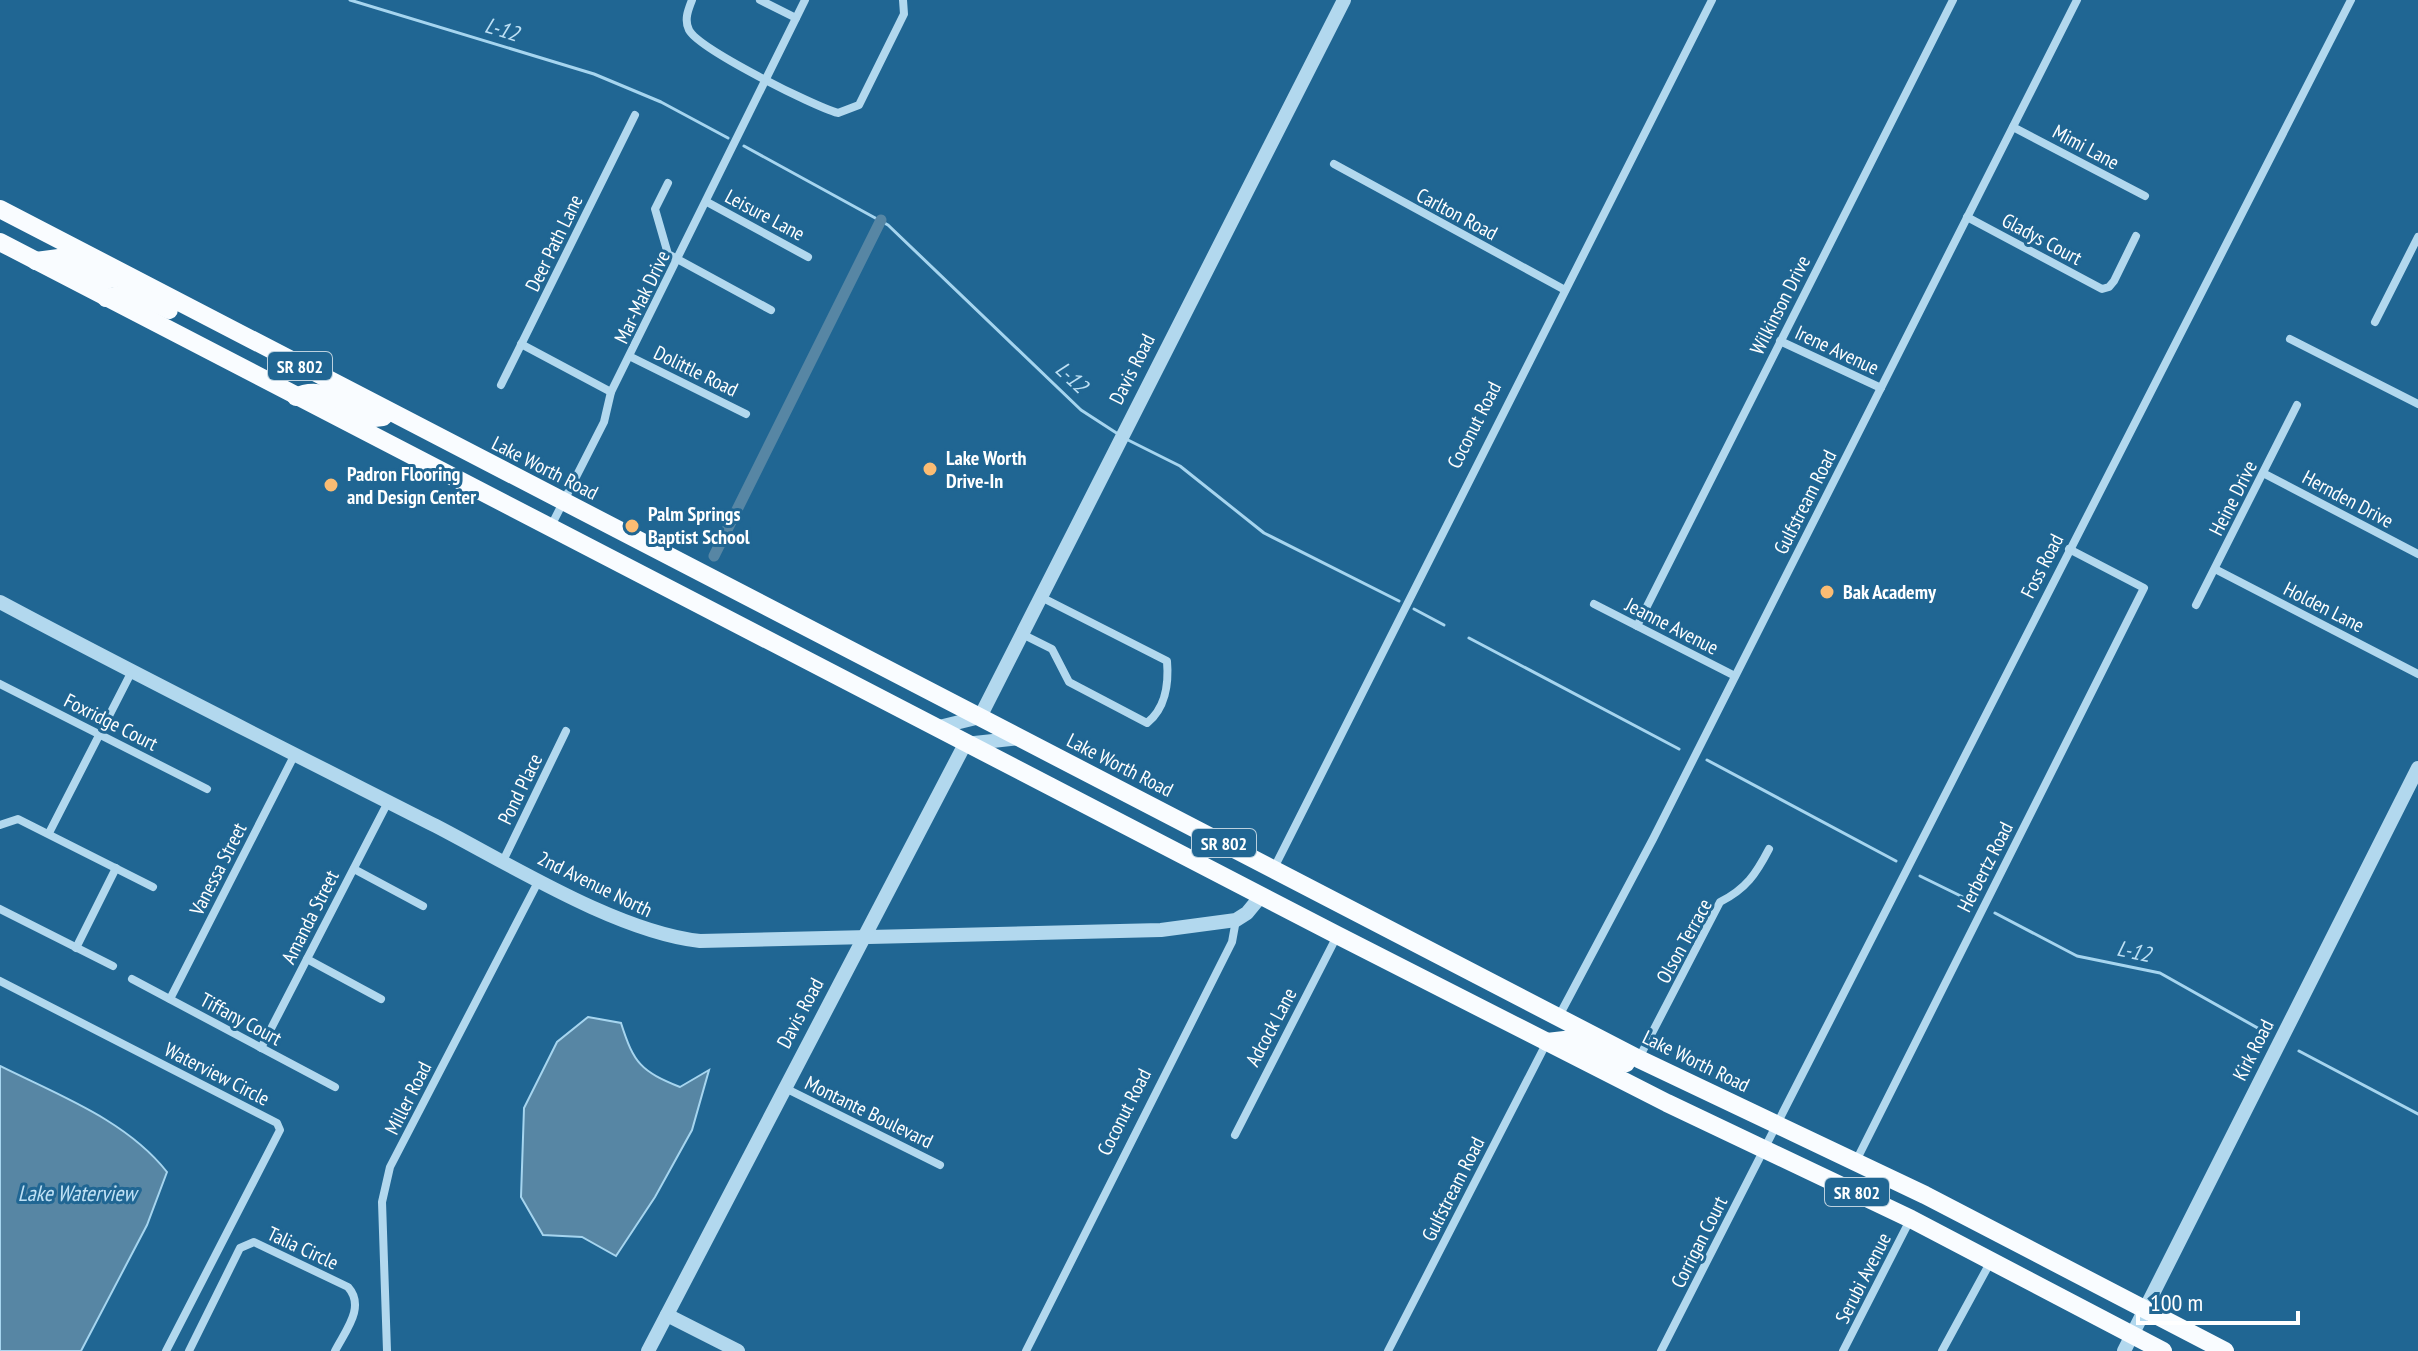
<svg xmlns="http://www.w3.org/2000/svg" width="2418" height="1351" viewBox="0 0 2418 1351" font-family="'PT Sans Narrow',sans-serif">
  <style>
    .water { fill: #5786a4; stroke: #a6d5ef; stroke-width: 2 }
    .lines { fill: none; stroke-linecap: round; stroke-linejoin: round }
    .stream { stroke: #a6d5ef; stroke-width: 3 }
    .canal { stroke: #5786a4; stroke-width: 11 }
    .minor { stroke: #b2d8ee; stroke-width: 8 }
    .tertiary { stroke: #b2d8ee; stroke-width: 14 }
    .primary { stroke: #f9fcff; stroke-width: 18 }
    .poi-dot { fill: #fbbc73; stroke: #206693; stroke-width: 3 }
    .labels { text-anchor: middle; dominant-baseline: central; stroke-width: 6; stroke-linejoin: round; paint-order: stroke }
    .shield { fill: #206693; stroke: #bcd1df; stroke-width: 2 }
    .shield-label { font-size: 18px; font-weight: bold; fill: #fff }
    .street-label { font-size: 20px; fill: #fff; stroke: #206693 }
    .poi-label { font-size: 20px; font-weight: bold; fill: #fff; stroke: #206693; text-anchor: start }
    .water-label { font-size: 22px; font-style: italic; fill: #bfe1f5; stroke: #206693 }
  </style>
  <rect width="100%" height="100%" fill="#206693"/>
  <g class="water">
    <path d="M588,1017L621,1023C634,1064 641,1071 680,1087L709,1070L692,1130L655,1197L616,1256L582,1237L543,1235L521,1197L524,1108L557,1042Z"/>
    <path d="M0,1066C58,1095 126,1120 167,1172L147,1225L81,1351H0Z"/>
  </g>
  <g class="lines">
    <g class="stream">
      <polyline points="350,0 594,74 661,102 728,138"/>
      <polyline points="744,146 888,225 1081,410 1118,434"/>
      <polyline points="1128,440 1180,466 1264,533 1399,601"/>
      <polyline points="1414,609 1444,625"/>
      <polyline points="1469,638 1679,749"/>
      <polyline points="1707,760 1896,861"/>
      <polyline points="1920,876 1973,902"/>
      <polyline points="1995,913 2077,956 2160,973 2263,1031"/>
      <polyline points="2299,1051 2418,1114"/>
    </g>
    <polyline class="canal" points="714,556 881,220"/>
    <g class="minor">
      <path d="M692,0C688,10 684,20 689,30C699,49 813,106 838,113L859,105L904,14L903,0"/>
      <polyline points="760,0 796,18"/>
      <polyline points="2013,127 2145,196"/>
      <polyline points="1334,164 1565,290"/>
      <polyline points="668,183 655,209 668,254 771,310"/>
      <polyline points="707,202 808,257"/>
      <polyline points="1967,217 2102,289 2109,287 2114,281 2136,236"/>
      <polyline points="2375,322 2418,237"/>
      <polyline points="2290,339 2418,404"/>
      <polyline points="1780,341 1881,388"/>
      <polyline points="521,344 611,392"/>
      <polyline points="631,357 746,414"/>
      <polyline points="501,385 635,115"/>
      <polyline points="2263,473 2418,554"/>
      <polyline points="550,528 604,422 611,392 805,0"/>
      <polyline points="2215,569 2418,674"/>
      <polyline points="1594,604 1735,676"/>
      <polyline points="2196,605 2297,405"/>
      <polyline points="1637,626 1953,0"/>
      <path d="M1022,634L1052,649L1069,682L1147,723C1165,709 1169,684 1167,661L1041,597"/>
      <polyline points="0,684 207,789"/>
      <polyline points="0,825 18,819 153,887"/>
      <polyline points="49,833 132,671"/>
      <polyline points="503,861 566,731"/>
      <polyline points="1274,868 1712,0"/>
      <polyline points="354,869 423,906"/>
      <polyline points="0,909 113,966"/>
      <polyline points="76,948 116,868"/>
      <polyline points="307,959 381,999"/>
      <polyline points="132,979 335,1087"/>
      <polyline points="0,981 277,1123 280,1130 166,1351"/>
      <polyline points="170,999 295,754"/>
      <polyline points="1559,1016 1653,839 2077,0"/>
      <polyline points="261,1048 388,802"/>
      <path d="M1639,1058L1720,902C1746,889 1756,874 1769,849"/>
      <polyline points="783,1087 940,1165"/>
      <polyline points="1235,1135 1337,936"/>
      <polyline points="1856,1161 2144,588 2069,549"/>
      <path d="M189,1351L240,1248L254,1242L348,1287C366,1307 345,1331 335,1351"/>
      <polyline points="387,1351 382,1202 390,1167 539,880"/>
      <polyline points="1026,1351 1232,942 1236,920"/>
      <polyline points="1388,1351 1547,1042"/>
      <polyline points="1661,1351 2351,0"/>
      <polyline points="1843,1351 1910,1220"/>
      <polyline points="1942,1351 1991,1261"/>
    </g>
    <g class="tertiary">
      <path d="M0,602C144,679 290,752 436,826C511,865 618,932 700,941L1161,930L1236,920L1247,913L1261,896"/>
      <polyline points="935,728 980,717 1344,0"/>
      <polyline points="667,1315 738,1351"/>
      <polyline points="648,1351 965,744 1020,738"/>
      <polyline points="2124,1351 2418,768"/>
    </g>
    <g class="primary">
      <polyline points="0,209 1639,1059 1925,1195 2225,1351"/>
      <polyline points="0,242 1337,935 1667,1103 1911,1219 2163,1351"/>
      <polyline points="36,261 59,258 103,280 128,276"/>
      <polyline points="106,298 132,292 169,310"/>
      <path d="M296,397C322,383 350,406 374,418L383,417L388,411"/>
      <polyline points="1547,1042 1573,1039 1626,1063"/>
    </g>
  </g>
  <g class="poi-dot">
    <circle cx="930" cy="469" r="8"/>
    <circle cx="331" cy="485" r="8"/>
    <circle cx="632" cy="526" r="8"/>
    <circle cx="1827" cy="592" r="8"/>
  </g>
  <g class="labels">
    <g class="shield">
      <rect x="268" y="352" width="64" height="28" rx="6"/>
      <rect x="1192" y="829" width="64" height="28" rx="6"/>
      <rect x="1825" y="1178" width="64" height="28" rx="6"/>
    </g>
    <g class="shield-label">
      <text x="300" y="366">SR 802</text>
      <text x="1224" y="843">SR 802</text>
      <text x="1857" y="1192">SR 802</text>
    </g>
    <g class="street-label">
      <text transform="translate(2086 147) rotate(28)">Mimi Lane</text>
      <text transform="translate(1457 214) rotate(28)">Carlton Road</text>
      <text transform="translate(765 215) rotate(28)">Leisure Lane</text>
      <text transform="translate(2042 239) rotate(28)">Gladys Court</text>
      <text transform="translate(554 243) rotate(-64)">Deer Path Lane</text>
      <text transform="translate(642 297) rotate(-64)">Mar-Mak Drive</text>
      <text transform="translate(1780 305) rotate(-63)">Wilkinson Drive</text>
      <text transform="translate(1837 350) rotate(25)">Irene Avenue</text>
      <text transform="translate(1132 369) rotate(-63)">Davis Road</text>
      <text transform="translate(696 371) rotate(26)">Dolittle Road</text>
      <text transform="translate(1474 425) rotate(-63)">Coconut Road</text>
      <text transform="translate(545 468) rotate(27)">Lake Worth Road</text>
      <text transform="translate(2233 498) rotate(-63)">Heine Drive</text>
      <text transform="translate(2348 499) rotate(28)">Hernden Drive</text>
      <text transform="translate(1805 502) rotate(-63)">Gulfstream Road</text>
      <text transform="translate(2042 566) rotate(-63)">Foss Road</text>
      <text transform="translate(2324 607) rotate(27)">Holden Lane</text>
      <text transform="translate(1672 626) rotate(27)">Jeanne Avenue</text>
      <text transform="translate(111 722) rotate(27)">Foxridge Court</text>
      <text transform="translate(1120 765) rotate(27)">Lake Worth Road</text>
      <text transform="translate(520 789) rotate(-64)">Pond Place</text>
      <text transform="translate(1985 867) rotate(-63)">Herbertz Road</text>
      <text transform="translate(218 869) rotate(-63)">Vanessa Street</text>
      <text transform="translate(595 884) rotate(26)">2nd Avenue North</text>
      <text transform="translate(310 917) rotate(-63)">Amanda Street</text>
      <text transform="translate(1684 941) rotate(-61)">Olson Terrace</text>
      <text transform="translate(800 1013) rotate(-62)">Davis Road</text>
      <text transform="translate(241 1019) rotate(28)">Tiffany Court</text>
      <text transform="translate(1271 1027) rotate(-62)">Adcock Lane</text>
      <text transform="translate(2253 1050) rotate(-63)">Kirk Road</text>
      <text transform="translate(1696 1061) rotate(26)">Lake Worth Road</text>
      <text transform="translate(217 1074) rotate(27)">Waterview Circle</text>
      <text transform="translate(408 1098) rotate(-63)">Miller Road</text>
      <text transform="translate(869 1112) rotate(26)">Montante Boulevard</text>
      <text transform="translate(1124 1112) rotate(-63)">Coconut Road</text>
      <text transform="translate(1453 1189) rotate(-63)">Gulfstream Road</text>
      <text transform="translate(1699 1242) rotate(-63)">Corrigan Court</text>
      <text transform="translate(303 1248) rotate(25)">Talia Circle</text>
      <text transform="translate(1863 1278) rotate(-63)">Serubi Avenue</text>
    </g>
    <g class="poi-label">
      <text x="946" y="458">Lake Worth<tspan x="946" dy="23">Drive-In</tspan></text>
      <text x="347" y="474">Padron Flooring<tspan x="347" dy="23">and Design Center</tspan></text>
      <text x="648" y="514">Palm Springs<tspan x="648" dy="23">Baptist School</tspan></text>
      <text x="1843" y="592">Bak Academy</text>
    </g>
    <g class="water-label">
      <text transform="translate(502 29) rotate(17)">L-12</text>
      <text transform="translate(1072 377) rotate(43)">L-12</text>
      <text transform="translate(2134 951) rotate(12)">L-12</text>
      <text x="77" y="1193">Lake Waterview</text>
    </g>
  </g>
  <path d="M2138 1311v12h160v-12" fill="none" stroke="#ffffff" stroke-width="4"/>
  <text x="2150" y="1311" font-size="24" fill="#ffffff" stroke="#206693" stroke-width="6" paint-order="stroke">100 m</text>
</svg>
